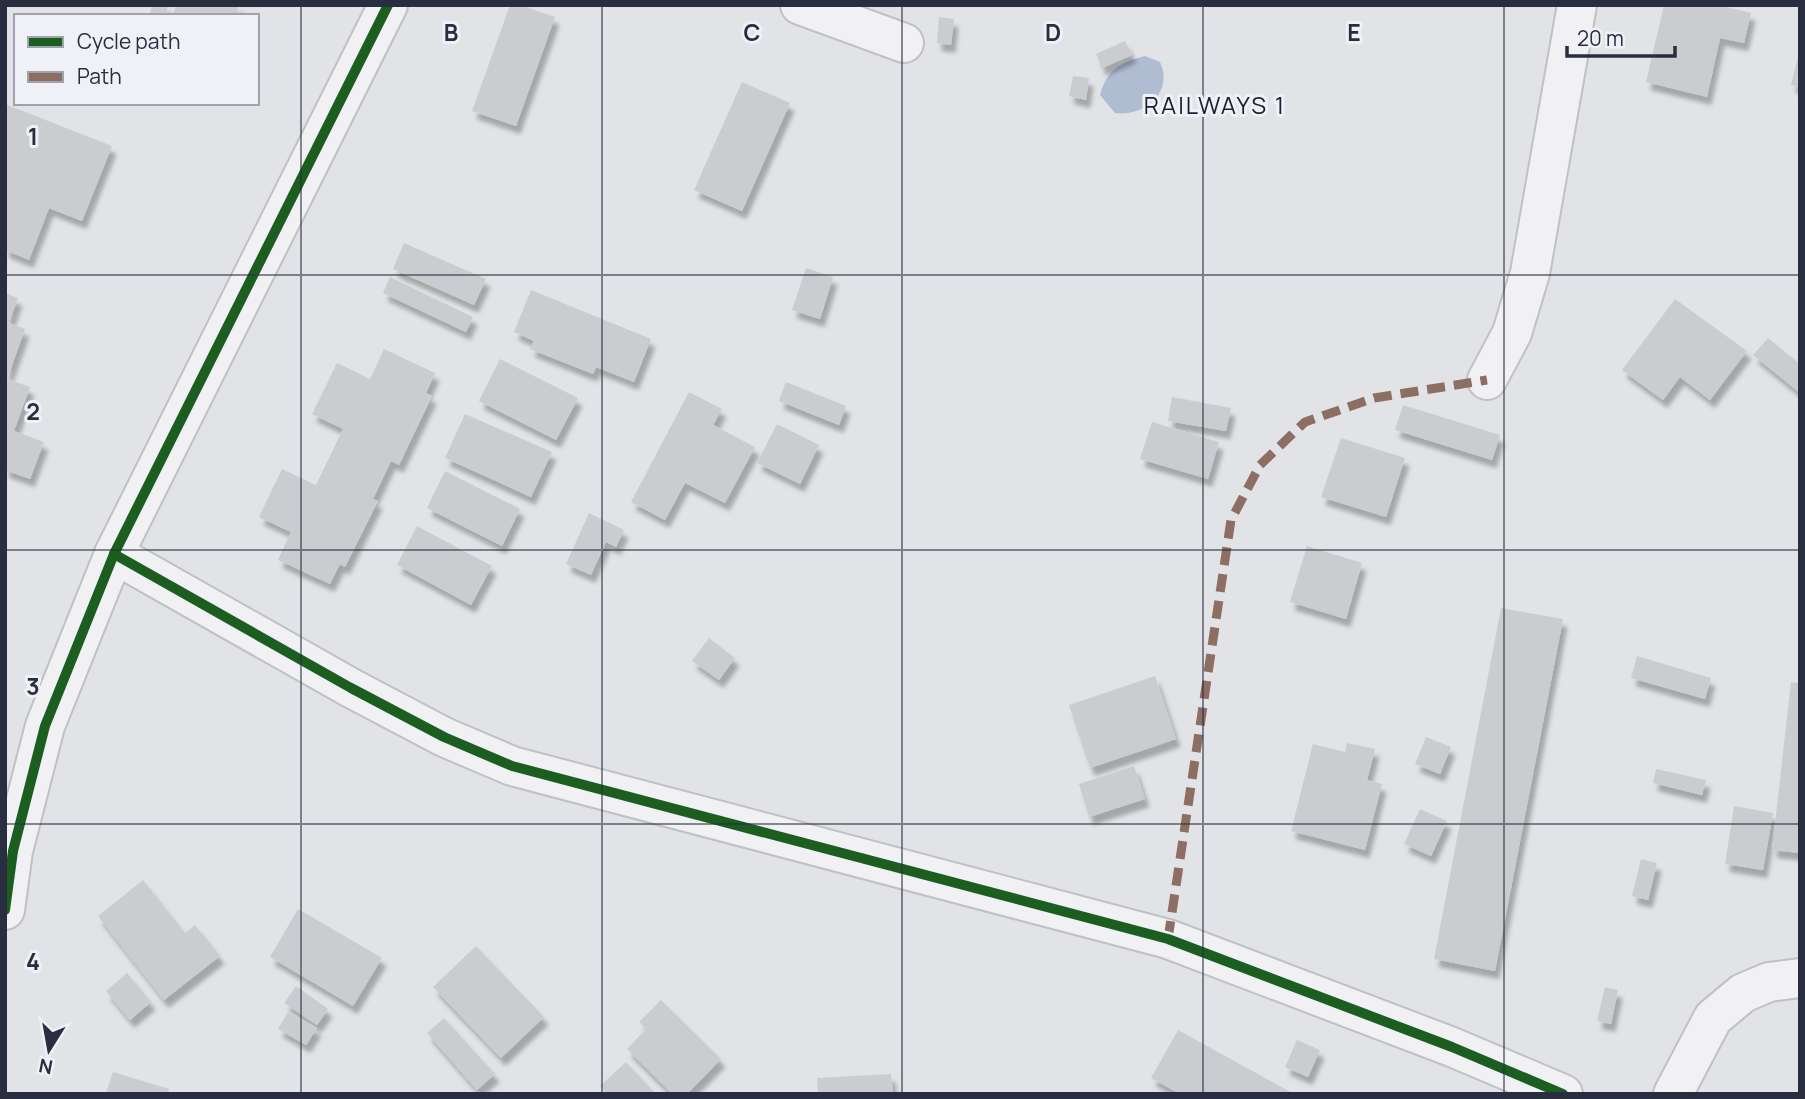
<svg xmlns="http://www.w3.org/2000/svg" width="1805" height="1099" viewBox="0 0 1805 1099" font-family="Manrope,sans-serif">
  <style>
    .water { fill: #afbcd2 }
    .building { fill: #cbccd0; filter: url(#shadow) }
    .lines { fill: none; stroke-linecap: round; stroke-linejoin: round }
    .minor-casing { stroke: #bfc1c4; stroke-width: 42 }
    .minor { stroke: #f1f1f3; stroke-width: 38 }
    .quiet { stroke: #8d6e63; stroke-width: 9; stroke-dasharray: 18 9; stroke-linecap: butt }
    .cycleway-casing { stroke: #eff1f6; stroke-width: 15 }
    .cycleway { stroke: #1b5e20; stroke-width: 10 }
    .grid { fill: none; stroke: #282e40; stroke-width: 2; stroke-opacity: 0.55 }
    .labels { text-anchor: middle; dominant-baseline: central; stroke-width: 6; stroke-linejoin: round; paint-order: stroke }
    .quarter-label { font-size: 24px; letter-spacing: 2px; fill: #1a2030; stroke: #eff1f6 }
    .grid-label { font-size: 23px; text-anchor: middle; font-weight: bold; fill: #282e40; stroke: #eff1f6; stroke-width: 6; stroke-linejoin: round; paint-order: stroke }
  </style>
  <defs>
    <filter id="shadow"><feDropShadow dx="4.5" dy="8" stdDeviation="2" flood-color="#0004"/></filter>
  </defs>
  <rect width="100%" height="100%" fill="#e1e3e6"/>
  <path class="water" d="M1145,56L1160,62C1174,92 1145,117 1115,113L1100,95C1106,71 1120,62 1145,56Z"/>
  <g class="building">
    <polygon points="152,5 168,5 166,16 150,14"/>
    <polygon points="176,5 239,5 236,16 173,16"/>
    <polygon points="510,5 520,5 555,17 516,126 472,111"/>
    <polygon points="1664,5 1718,5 1751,13 1744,43 1720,38 1707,97 1646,82"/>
    <polygon points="939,17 954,19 951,45 937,43"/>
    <polygon points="1125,41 1132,55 1102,68 1096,54"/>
    <polygon points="1799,53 1800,53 1800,87 1791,85"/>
    <polygon points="1073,76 1089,78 1086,100 1069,96"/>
    <polygon points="742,82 790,103 742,211 694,190"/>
    <polygon points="5,104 112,146 82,221 49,208 29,260 5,250"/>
    <polygon points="404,243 486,279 474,305 393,269"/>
    <polygon points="806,268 833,277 820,319 792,310"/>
    <polygon points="390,277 473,317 466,332 383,293"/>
    <polygon points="531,290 651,339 634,382 596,367 593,374 530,349 534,341 514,332"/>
    <polygon points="5,293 18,298 9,323 25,329 7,379 30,387 14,431 44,442 30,479 5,470"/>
    <polygon points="1675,299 1747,351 1710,400 1680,377 1663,400 1622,370"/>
    <polygon points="1768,338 1800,364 1800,393 1753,355"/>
    <polygon points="384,349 435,373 426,393 432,396 399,465 391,461 373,499 378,501 345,567 340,564 330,584 278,560 291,532 259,517 282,469 316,485 343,429 312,414 337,363 370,379"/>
    <polygon points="500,359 578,398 556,440 479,401"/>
    <polygon points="786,382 846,406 839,425 779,401"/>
    <polygon points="689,392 722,409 713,425 755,447 725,503 685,483 665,520 631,502"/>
    <polygon points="1172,397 1231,408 1226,431 1168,421"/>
    <polygon points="1403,405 1500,435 1492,460 1395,430"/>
    <polygon points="465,414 552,452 531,497 445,458"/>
    <polygon points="1152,422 1219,442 1208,479 1140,459"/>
    <polygon points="777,424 819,445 800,484 757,463"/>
    <polygon points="1341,438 1405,458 1386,517 1321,497"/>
    <polygon points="445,471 520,509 502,546 427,508"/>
    <polygon points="589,513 624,530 616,547 606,542 591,575 566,564"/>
    <polygon points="417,526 492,566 471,605 397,565"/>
    <polygon points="1307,546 1362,563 1346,619 1290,602"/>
    <polygon points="1501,608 1563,619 1495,971 1434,959"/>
    <polygon points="709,638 735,658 719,680 692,661"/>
    <polygon points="1637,656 1711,678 1705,699 1631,678"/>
    <polygon points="1155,676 1176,739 1090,768 1069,705"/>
    <polygon points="1791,682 1800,683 1800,853 1772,850"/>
    <polygon points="1426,737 1451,747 1440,774 1415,764"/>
    <polygon points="1347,743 1375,749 1367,780 1382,784 1365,850 1291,831 1313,744 1345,752"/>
    <polygon points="1134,766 1145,799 1089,817 1079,784"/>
    <polygon points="1656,769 1706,780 1702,795 1653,783"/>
    <polygon points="1734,806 1773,813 1763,870 1725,864"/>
    <polygon points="1420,809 1447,821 1431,856 1404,844"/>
    <polygon points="1641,859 1657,863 1648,900 1632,896"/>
    <polygon points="143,880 185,933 195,925 220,956 164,1000 98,916"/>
    <polygon points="298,909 382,958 353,1006 270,957"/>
    <polygon points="476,946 544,1017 501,1058 433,987"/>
    <polygon points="127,973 151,1002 130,1020 106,991"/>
    <polygon points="296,986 328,1009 317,1025 284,1003"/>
    <polygon points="1605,987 1618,990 1611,1024 1597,1021"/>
    <polygon points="661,1000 721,1059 687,1094 672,1094 627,1049 646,1029 639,1022"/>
    <polygon points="288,1012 317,1028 306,1045 278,1029"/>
    <polygon points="444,1018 495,1074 477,1090 427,1033"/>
    <polygon points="1178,1030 1294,1094 1180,1094 1151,1078"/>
    <polygon points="1297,1040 1320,1050 1308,1077 1285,1067"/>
    <polygon points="626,1062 656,1094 607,1094 600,1086"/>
    <polygon points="113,1072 169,1089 168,1094 106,1093"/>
    <polygon points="891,1074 893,1094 818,1094 817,1078"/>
  </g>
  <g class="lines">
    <defs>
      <g id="minor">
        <polyline points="800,5 904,43"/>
        <polyline points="1487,380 1512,333 1530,273 1577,5"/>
        <polyline points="114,554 351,688 444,737 512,766 1168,939 1452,1047 1563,1094"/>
        <polyline points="5,910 13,851 45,726 114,554 388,5"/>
        <polyline points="1673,1094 1713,1018 1743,993 1769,982 1800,978"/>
      </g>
    </defs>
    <use href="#minor" class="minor-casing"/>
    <use href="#minor" class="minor"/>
    <polyline class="quiet" points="1168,939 1231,520 1260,465 1305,422 1374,398 1487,380"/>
    <defs>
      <g id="cycleway">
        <polyline points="114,554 351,688 444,737 512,766 1168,939 1452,1047 1563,1094"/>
        <polyline points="5,910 13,851 45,726 114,554 388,5"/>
      </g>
    </defs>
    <use href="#cycleway" class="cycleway-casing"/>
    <use href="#cycleway" class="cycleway"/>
  </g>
  <path class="grid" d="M301,5V1094M602,5V1094M902,5V1094M1203,5V1094M1504,5V1094M5,275H1800M5,550H1800M5,824H1800"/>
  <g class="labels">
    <g class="quarter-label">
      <text x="1215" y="104">RAILWAYS 1</text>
    </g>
  </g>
  <g class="grid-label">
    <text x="451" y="41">B</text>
    <text x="752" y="41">C</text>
    <text x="1053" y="41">D</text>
    <text x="1354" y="41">E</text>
    <text x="33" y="145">1</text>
    <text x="33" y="420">2</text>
    <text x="33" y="695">3</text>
    <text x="33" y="970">4</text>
  </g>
  <rect width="1805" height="1099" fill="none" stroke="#282e40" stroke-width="14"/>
  <rect x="14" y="14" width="245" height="91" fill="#eff1f6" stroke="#9fa3ad" stroke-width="2"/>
  <rect x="28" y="37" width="35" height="10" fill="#1b5e20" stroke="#9fa3ad" stroke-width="2"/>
  <text x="77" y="49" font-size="21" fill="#282e40">Cycle path</text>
  <rect x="28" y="72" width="35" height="10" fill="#8d6e63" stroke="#9fa3ad" stroke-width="2"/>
  <text x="77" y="84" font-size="21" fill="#282e40">Path</text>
  <g transform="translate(49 1050) rotate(191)" stroke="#eff1f6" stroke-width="5" paint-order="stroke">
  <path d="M0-5L12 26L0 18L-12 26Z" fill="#282e40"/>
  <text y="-10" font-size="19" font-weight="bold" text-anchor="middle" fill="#282e40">N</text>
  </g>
  <path d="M1567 46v10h108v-10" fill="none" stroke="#282e40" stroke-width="3.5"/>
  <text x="1577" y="46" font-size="21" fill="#282e40" stroke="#eff1f6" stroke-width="5" paint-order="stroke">20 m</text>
</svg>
